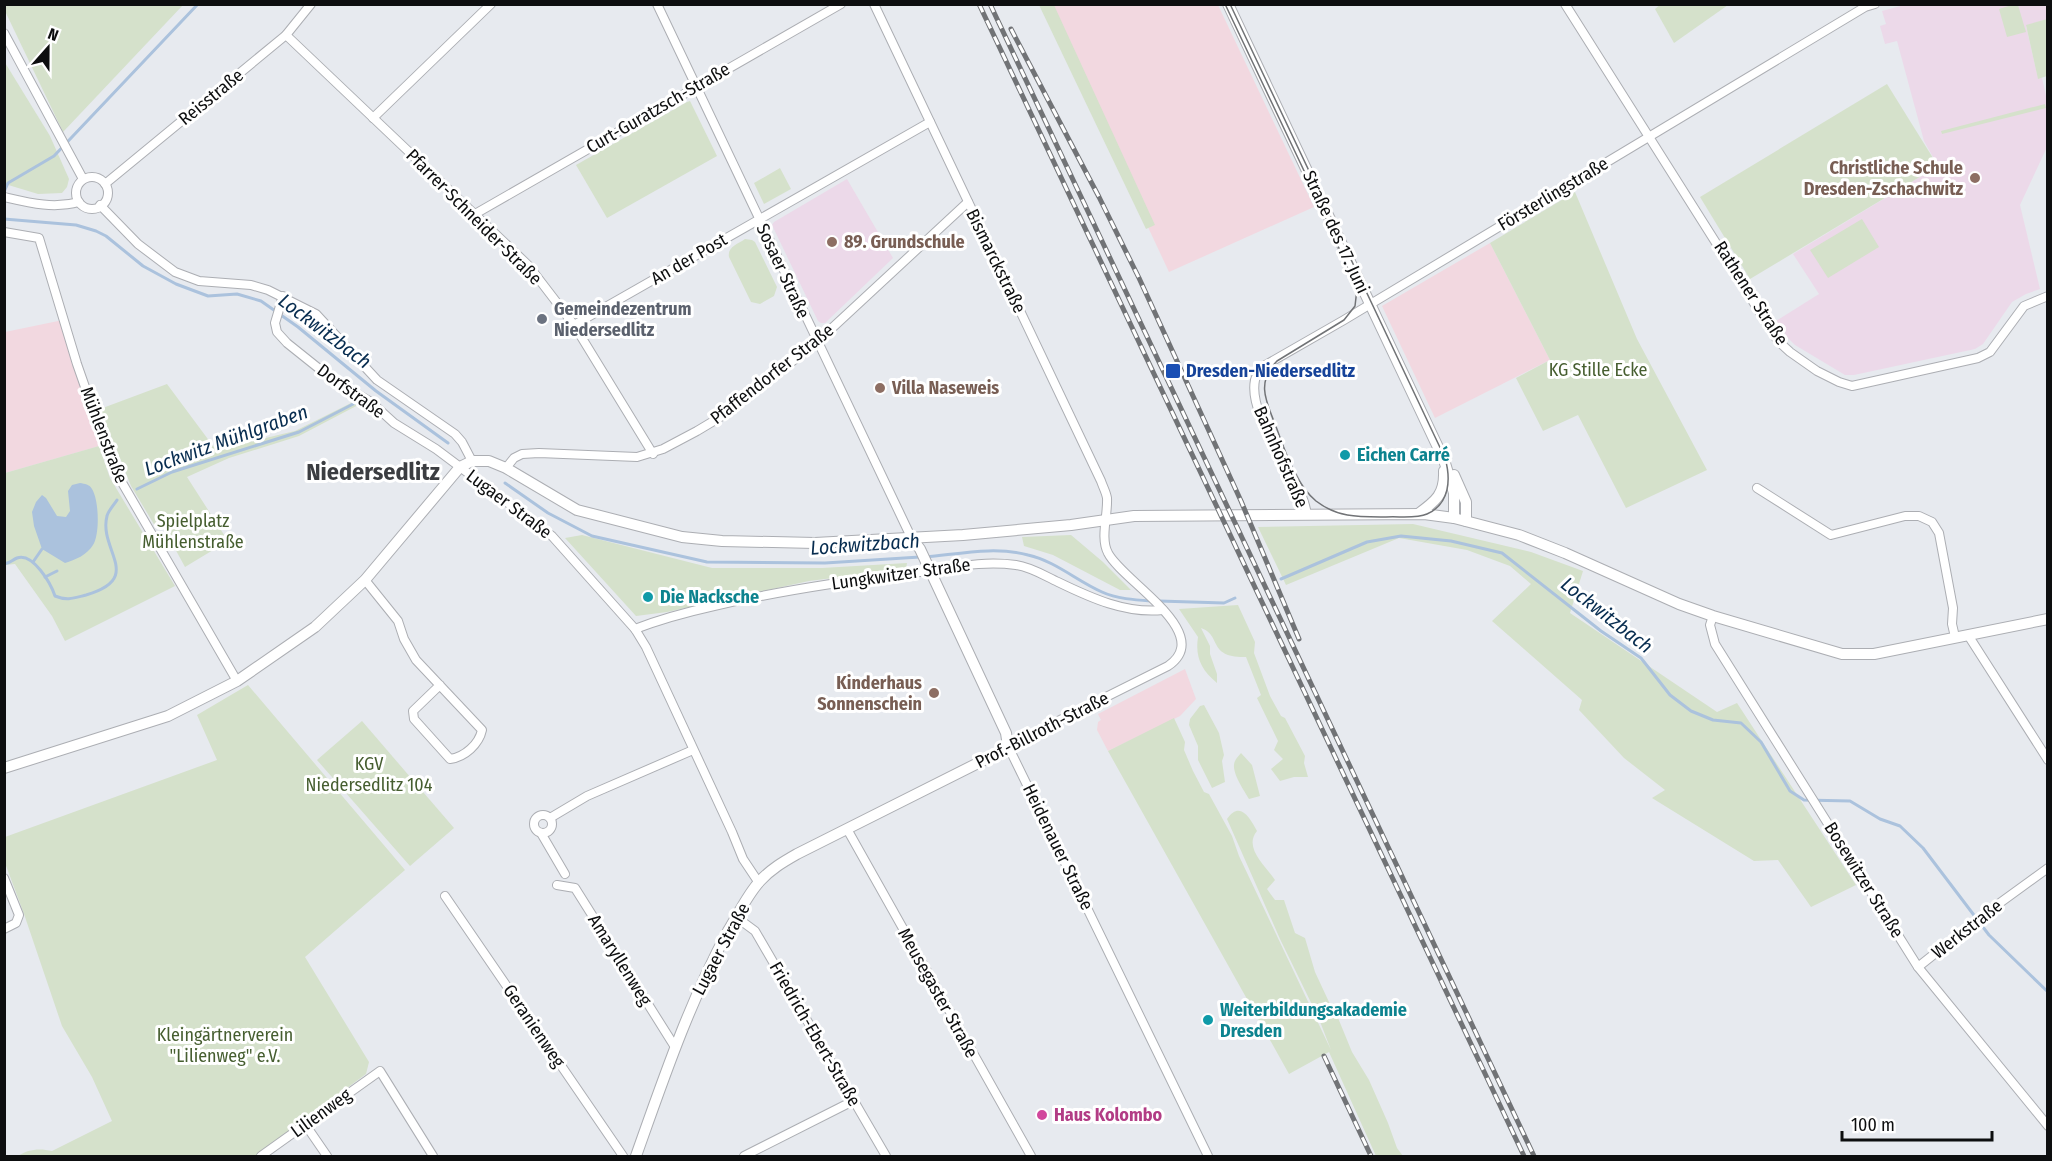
<svg xmlns="http://www.w3.org/2000/svg" width="2052" height="1161" viewBox="0 0 2052 1161" font-family="'Fira Sans Condensed',sans-serif">
  <style>
    .commercial { fill: #f2d8e0 }
    .education { fill: #ecd9e9 }
    .green { fill: #d5e1cb }
    .water { fill: #abc2dd }
    .lines { fill: none; stroke-linecap: round; stroke-linejoin: round }
    .stream { stroke: #abc2dd; stroke-width: 3 }
    .street-casing { stroke: #acaeb3; stroke-width: 10 }
    .secondary-casing { stroke: #acaeb3; stroke-width: 12 }
    .street { stroke: #fff; stroke-width: 8 }
    .secondary { stroke: #fff; stroke-width: 10 }
    .tram { stroke: #717376; stroke-width: 1.5 }
    .rail-casing { stroke: #717376; stroke-width: 5 }
    .rail { stroke: #fff; stroke-width: 3; stroke-dasharray: 9; stroke-linecap: butt }
    .education-dot { fill: #8d6e63; stroke: #fff; stroke-width: 2 }
    .worship-dot { fill: #6b7280; stroke: #fff; stroke-width: 2 }
    .transit-dot { fill: #1a4fb4; stroke: #fff; stroke-width: 2 }
    .culture-dot { fill: #0f9aa8; stroke: #fff; stroke-width: 2 }
    .hotel-dot { fill: #d1479c; stroke: #fff; stroke-width: 2 }
    .labels { text-anchor: middle; dominant-baseline: central; stroke-width: 6; stroke-linejoin: round; paint-order: stroke }
    .street-label { font-size: 18px; fill: #0d0e0f; stroke: #fff }
    .education-label { font-size: 18px; font-weight: bold; fill: #785e54; stroke: #fff; text-anchor: end }
    .worship-label { font-size: 18px; font-weight: bold; fill: #5b616d; stroke: #fff; text-anchor: start }
    .park-label { font-size: 18px; fill: #465e30; stroke: #fff }
    .transit-label { font-size: 18px; font-weight: bold; fill: #164399; stroke: #fff; text-anchor: start }
    .culture-label { font-size: 18px; font-weight: bold; fill: #0d838f; stroke: #fff; text-anchor: start }
    .hotel-label { font-size: 18px; font-weight: bold; fill: #b23c85; stroke: #fff; text-anchor: start }
    .water-label { font-size: 20px; font-style: italic; fill: #072c4f; stroke: #fff }
    .district-label { font-size: 24px; font-weight: bold; fill: #3b3d41; stroke: #fff }
  </style>
  <rect width="100%" height="100%" fill="#e7eaef"/>
  <g class="commercial">
    <polygon points="1044,5 1218,5 1314,207 1169,272"/>
    <polygon points="1490,243 1550,360 1435,418 1382,306"/>
    <polygon points="63,320 103,445 5,473 5,332"/>
    <polygon points="1185,669 1196,699 1180,716 1108,751 1097,730 1098,722 1101,720 1098,714"/>
  </g>
  <g class="education">
    <polygon points="1908,4 2047,5 2047,19 2026,26 2038,78 2042,78 2047,100 2047,147 2020,205 2040,289 2026,294 2012,302 1983,344 1975,349 1854,375 1845,375 1795,345 1788,338 1776,321 1819,294 1793,254 1938,166 1924,141 1897,41 1885,44 1880,26 1886,24 1882,11"/>
    <polygon points="847,179 893,258 825,323 821,323 818,321 772,225 774,222"/>
  </g>
  <g class="green">
    <polygon points="1661,4 1728,4 1728,5 1674,43 1655,9"/>
    <polygon points="2015,4 2018,5 2026,32 2007,37 1999,9"/>
    <polygon points="4,5 5,4 183,5 63,132 5,11"/>
    <polygon points="1039,5 1054,5 1155,225 1146,229"/>
    <polygon points="2047,19 2047,76 2038,79 2026,25"/>
    <polygon points="4,61 50,136 69,179 67,187 62,193 38,194 5,184"/>
    <polygon points="1887,84 1938,166 1750,279 1700,197"/>
    <polygon points="690,101 717,156 607,218 576,165 687,102"/>
    <polygon points="2045,104 2046,108 1942,134 1941,131"/>
    <polygon points="780,168 791,189 764,204 754,183"/>
    <polygon points="1575,192 1637,339 1707,470 1626,508 1578,415 1543,431 1516,378 1550,360 1490,243"/>
    <polygon points="1862,219 1879,247 1828,278 1810,250"/>
    <path d="M745,239L752,240L755,242L777,287L774,296L760,304L751,302L729,257C727,247 738,244 745,239Z"/>
    <polygon points="167,384 216,450 295,431 357,400 362,403 299,436 229,458 187,477 228,541 185,567 161,523 155,526 131,486 100,409"/>
    <polygon points="99,446 110,478 175,586 65,641 52,616 15,564 5,565 5,473"/>
    <polygon points="1413,524 1531,552 1583,571 1570,613 1717,712 1737,703 1856,885 1811,907 1778,860 1754,861 1652,798 1665,790 1624,758 1579,710 1582,700 1492,621 1531,584 1510,566 1467,550 1399,538 1286,585 1258,527"/>
    <polygon points="582,535 712,568 822,568 907,563 906,569 809,581 667,612 636,616 565,538"/>
    <polygon points="1071,535 1103,562 1131,590 1120,590 1053,555 1024,546 1022,537"/>
    <path d="M1238,605L1255,642L1254,653L1270,696L1281,716L1285,718L1305,756L1304,763L1308,777H1294L1280,781L1271,769L1283,759L1274,750L1278,741L1257,698L1261,695L1246,657C1207,658 1222,635 1201,628L1210,646V654L1217,674V683C1201,670 1195,657 1198,637L1179,609Z"/>
    <path d="M248,685L405,870L305,957L369,1062L366,1074L255,1156H18C28,1149 40,1148 52,1151L112,1121L92,1077L62,1026L24,914L5,863V837L217,760L197,715Z"/>
    <polygon points="1204,705 1219,733 1224,755 1222,761 1225,782 1212,788 1198,760 1198,746 1189,725 1190,719 1200,706"/>
    <path d="M1174,718L1185,742L1184,750L1193,771L1204,792L1209,794L1232,836L1239,856L1331,1050L1319,1019L1280,939L1227,819C1240,800 1250,818 1257,831C1243,848 1266,866 1275,880L1267,889L1275,900H1284L1295,933L1305,938L1315,972L1329,1002L1336,1013L1352,1052L1369,1080L1388,1123L1397,1148L1403,1156H1376L1329,1052L1289,1074L1108,751Z"/>
    <polygon points="362,721 454,828 410,866 317,760"/>
    <path d="M1241,753L1252,765L1260,796L1249,799C1244,790 1230,771 1235,761C1236,758 1239,756 1241,753Z"/>
  </g>
  <path class="water" d="M80,483C85,484 89,484 92,489C99,500 100,534 93,545C87,555 75,560 65,563L42,549L34,526L32,512L36,502L42,495L46,498L57,516L66,517L70,511L68,491L72,485Z"/>
  <g class="lines">
    <g class="stream">
      <polyline points="4,192 8,183 54,156 198,4"/>
      <polyline points="4,219 76,225 96,231 106,236 143,266 176,284 208,296 237,294 261,301 298,327 376,391 448,443"/>
      <polyline points="505,483 548,513 592,536 707,562 825,563 920,557"/>
      <polyline points="137,489 172,472 299,432 357,402"/>
      <path d="M926,557C959,554 995,546 1028,555C1055,561 1077,581 1102,592C1117,599 1136,600 1152,601"/>
      <polyline points="33,562 42,549"/>
      <path d="M4,564C11,563 12,560 17,558C33,552 51,584 55,596C67,601 74,598 86,595C145,578 98,550 107,516C108,511 114,505 117,500"/>
      <polyline points="45,577 57,571"/>
      <polyline points="1281,579 1367,542 1401,536 1451,541 1502,553 1601,631 1641,658 1670,695 1691,711 1713,720 1741,723 1761,742 1790,791 1804,800 1850,801 1880,819 1900,826 1923,848 1989,935 2048,992"/>
      <polyline points="1159,601 1224,603 1235,598"/>
    </g>
    <defs>
      <g id="street">
        <polyline points="657,4 911,537"/>
        <path d="M874,4L1101,481C1103,487 1106,492 1107,498C1108,515 1100,538 1108,553C1122,581 1216,633 1168,666L1008,746L1208,1156"/>
        <polyline points="1565,4 1778,341 1790,352 1817,371 1839,382 1852,386 1978,358 1990,352 2024,306 2048,296"/>
        <polyline points="4,33 83,179"/>
        <polyline points="286,35 528,265 574,325 653,454"/>
        <polyline points="373,118 491,4"/>
        <circle cx="92" cy="193" r="16"/>
        <polyline points="105,184 286,35 311,4"/>
        <path d="M4,197C30,203 53,209 79,202"/>
        <polyline points="100,205 138,244 175,272 199,281 251,285 268,290 316,314 377,380 455,434 462,442 472,461"/>
        <polyline points="475,214 841,4"/>
        <polyline points="4,232 39,238 77,364 113,467 237,681"/>
        <polyline points="283,296 275,323 277,332 287,343 332,379 371,402 394,423 436,449 552,536 635,629 646,647 732,832 743,859 759,883"/>
        <polyline points="574,325 930,122"/>
        <polyline points="506,468 514,458 522,454 539,453 637,457 663,449 697,431 722,416 817,342 968,202"/>
        <polyline points="1757,488 1831,535 1905,516 1919,516 1932,522 1939,533 1953,608 1952,624 1955,637"/>
        <path d="M1307,515C1302,474 1247,420 1255,380C1256,376 1260,371 1262,367L1344,320L1865,7L1875,4"/>
        <path d="M365,580L398,621L404,639L416,660L482,730C479,744 465,757 450,759L414,719L413,711L440,685"/>
        <polyline points="1713,616 1710,625 1715,644 1918,967 2048,1126"/>
        <path d="M635,629C661,619 687,612 714,606C779,591 845,581 912,573C949,569 978,560 1016,565C1031,567 1045,576 1058,582C1091,598 1126,614 1163,610"/>
        <polyline points="1968,635 2048,760"/>
        <circle cx="543" cy="824" r="9"/>
        <polyline points="550,818 587,796 693,750"/>
        <polyline points="847,829 1031,1156"/>
        <polyline points="541,833 565,874"/>
        <polyline points="4,878 19,915 16,923 4,929"/>
        <polyline points="557,885 575,888 675,1047"/>
        <polyline points="445,896 623,1156"/>
        <polyline points="736,917 755,931 886,1156"/>
        <polyline points="1918,967 1986,913 2048,868"/>
        <polyline points="305,1124 327,1156"/>
        <polyline points="261,1156 380,1071 433,1156"/>
        <polyline points="744,1156 853,1101"/>
      </g>
      <g id="secondary">
        <polyline points="1228,4 1444,460 1454,493 1454,518"/>
        <polyline points="1454,475 1466,502 1466,521"/>
        <path d="M1418,514C1436,501 1445,494 1444,471"/>
        <polyline points="4,768 168,716 237,681 315,627 365,580 460,467 472,461 489,461 506,468 577,510 682,537 722,541 815,543 963,535 1071,525 1134,516 1424,514 1454,518 1519,535 1565,553 1679,604 1713,616 1842,654 1874,654 2048,619"/>
        <path d="M636,1156C663,1080 689,1003 728,931C738,915 747,895 760,881C771,869 783,862 797,854L1000,752L1008,746L1006,733L920,549L911,537"/>
      </g>
    </defs>
    <use href="#street" class="street-casing"/>
    <use href="#secondary" class="secondary-casing"/>
    <use href="#street" class="street"/>
    <use href="#secondary" class="secondary"/>
    <path class="tram" d="M1225,4L1316,196L1357,289L1355,306L1344,320L1277,361C1256,382 1266,401 1275,424C1285,450 1294,482 1316,501C1338,518 1359,517 1386,517C1398,516 1416,519 1427,514C1450,504 1451,479 1445,458L1230,4"/>
    <defs>
      <g id="rail">
        <polyline points="979,4 1524,1156"/>
        <polyline points="990,4 1534,1156"/>
        <polyline points="1011,29 1099,197 1139,278 1241,501 1299,639"/>
        <polyline points="1324,1056 1371,1156"/>
      </g>
    </defs>
    <use href="#rail" class="rail-casing"/>
    <use href="#rail" class="rail"/>
  </g>
  <g class="education-dot">
    <circle cx="1975" cy="178" r="6"/>
    <circle cx="832" cy="242" r="6"/>
    <circle cx="880" cy="388" r="6"/>
    <circle cx="934" cy="693" r="6"/>
  </g>
  <circle class="worship-dot" cx="542" cy="319" r="6"/>
  <rect class="transit-dot" x="1165" y="363" width="16" height="16" rx="3"/>
  <g class="culture-dot">
    <circle cx="1345" cy="455" r="6"/>
    <circle cx="648" cy="597" r="6"/>
    <circle cx="1208" cy="1020" r="6"/>
  </g>
  <circle class="hotel-dot" cx="1042" cy="1115" r="6"/>
  <g class="labels">
    <g class="street-label">
      <text transform="translate(211 97) rotate(-39)">Reisstraße</text>
      <text transform="translate(658 108) rotate(-30)">Curt-Guratzsch-Straße</text>
      <text transform="translate(1553 194) rotate(-31)">Försterlingstraße</text>
      <text transform="translate(474 217) rotate(45)">Pfarrer-Schneider-Straße</text>
      <text transform="translate(1336 232) rotate(65)">Straße des 17. Juni</text>
      <text transform="translate(689 259) rotate(-30)">An der Post</text>
      <text transform="translate(996 261) rotate(64)">Bismarckstraße</text>
      <text transform="translate(783 271) rotate(65)">Sosaer Straße</text>
      <text transform="translate(1751 293) rotate(57)">Rathener Straße</text>
      <text transform="translate(772 374) rotate(-38)">Pfaffendorfer Straße</text>
      <text transform="translate(351 391) rotate(36)">Dorfstraße</text>
      <text transform="translate(104 435) rotate(69)">Mühlenstraße</text>
      <text transform="translate(1281 457) rotate(66)">Bahnhofstraße</text>
      <text transform="translate(509 504) rotate(37)">Lugaer Straße</text>
      <text transform="translate(901 574) rotate(-8)">Lungkwitzer Straße</text>
      <text transform="translate(1042 730) rotate(-27)">Prof.-Billroth-Straße</text>
      <text transform="translate(1058 847) rotate(64)">Heidenauer Straße</text>
      <text transform="translate(1864 880) rotate(58)">Bosewitzer Straße</text>
      <text transform="translate(1967 929) rotate(-38)">Werkstraße</text>
      <text transform="translate(721 949) rotate(-62)">Lugaer Straße</text>
      <text transform="translate(620 960) rotate(58)">Amaryllenweg</text>
      <text transform="translate(938 993) rotate(61)">Meusegaster Straße</text>
      <text transform="translate(534 1026) rotate(56)">Geranienweg</text>
      <text transform="translate(815 1034) rotate(60)">Friedrich-Ebert-Straße</text>
      <text transform="translate(321 1113) rotate(-36)">Lilienweg</text>
    </g>
    <g class="education-label">
      <text x="1963" y="168">Christliche Schule<tspan x="1963" dy="21">Dresden-Zschachwitz</tspan></text>
      <text x="844" y="242" text-anchor="start">89. Grundschule</text>
      <text x="892" y="388" text-anchor="start">Villa Naseweis</text>
      <text x="922" y="683">Kinderhaus<tspan x="922" dy="21">Sonnenschein</tspan></text>
    </g>
    <g class="worship-label">
      <text x="554" y="309">Gemeindezentrum<tspan x="554" dy="21">Niedersedlitz</tspan></text>
    </g>
    <g class="park-label">
      <text x="1598" y="370">KG Stille Ecke</text>
      <text x="193" y="521">Spielplatz<tspan x="193" dy="21">Mühlenstraße</tspan></text>
      <text x="369" y="764">KGV<tspan x="369" dy="21">Niedersedlitz 104</tspan></text>
      <text x="225" y="1035">Kleingärtnerverein<tspan x="225" dy="21">"Lilienweg" e.V.</tspan></text>
    </g>
    <g class="transit-label">
      <text x="1186" y="371">Dresden-Niedersedlitz</text>
    </g>
    <g class="culture-label">
      <text x="1357" y="455">Eichen Carré</text>
      <text x="660" y="597">Die Nacksche</text>
      <text x="1220" y="1010">Weiterbildungsakademie<tspan x="1220" dy="21">Dresden</tspan></text>
    </g>
    <g class="hotel-label">
      <text x="1054" y="1115">Haus Kolombo</text>
    </g>
    <g class="water-label">
      <text transform="translate(325 331) rotate(37)">Lockwitzbach</text>
      <text transform="translate(226 440) rotate(-20)">Lockwitz Mühlgraben</text>
      <text transform="translate(865 544) rotate(-4)">Lockwitzbach</text>
      <text transform="translate(1607 615) rotate(38)">Lockwitzbach</text>
    </g>
    <g class="district-label">
      <text x="373" y="472">Niedersedlitz</text>
    </g>
  </g>
  <rect width="2052" height="1161" fill="none" stroke="#0d0e0f" stroke-width="12"/>
  <g transform="translate(48 48) rotate(21)" stroke="#ffffff" stroke-width="4.5" paint-order="stroke">
  <path d="M0-4.5L10 22L0 15L-10 22Z" fill="#0d0e0f"/>
  <text y="-9" font-size="16" font-weight="bold" text-anchor="middle" fill="#0d0e0f">N</text>
  </g>
  <path d="M1842 1131v9h150v-9" fill="none" stroke="#0d0e0f" stroke-width="3"/>
  <text x="1851" y="1131" font-size="18" fill="#0d0e0f" stroke="#ffffff" stroke-width="4.5" paint-order="stroke">100 m</text>
</svg>
